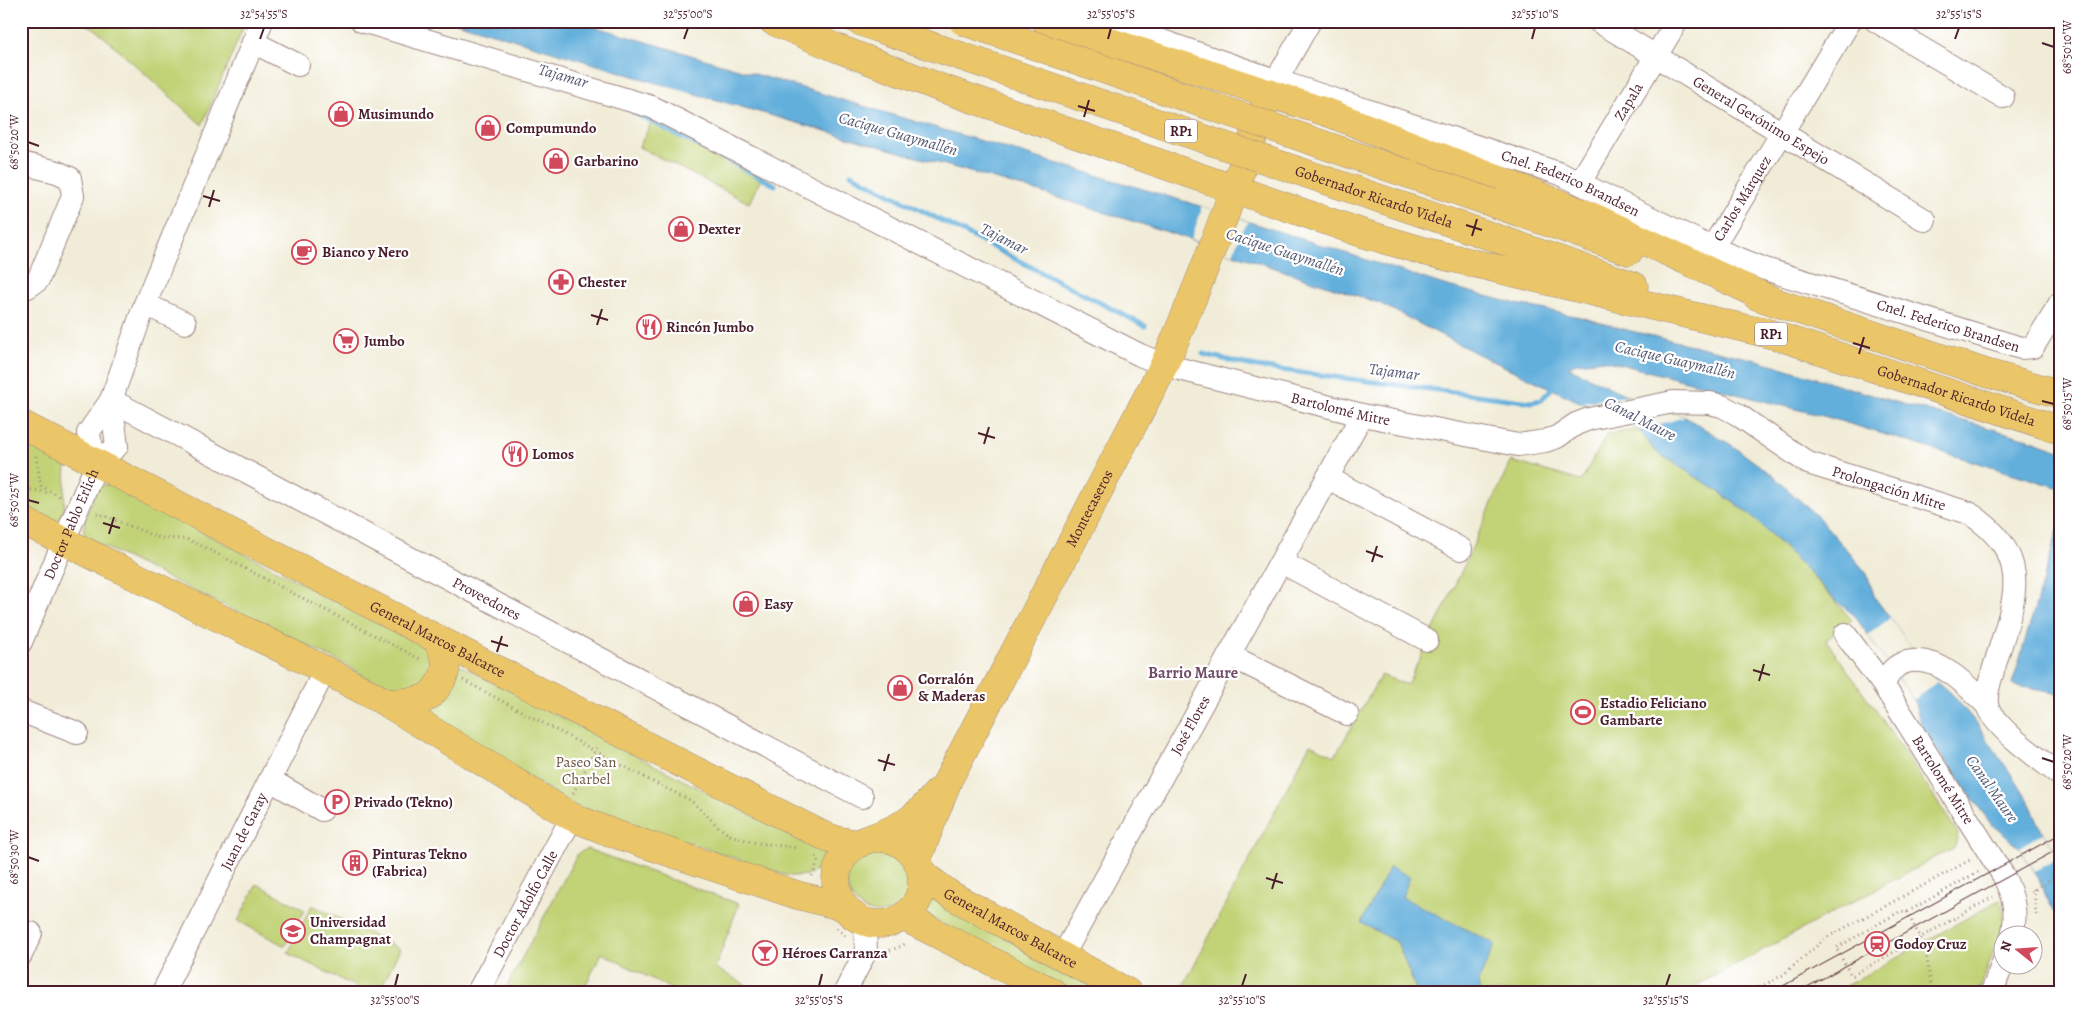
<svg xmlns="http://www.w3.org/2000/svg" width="2081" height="1013" viewBox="0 0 2081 1013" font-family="Alegreya,serif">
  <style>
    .green { fill: #c1d376; stroke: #867950 }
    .water { fill: #62afdb; stroke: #566783 }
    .pier { fill: #f1ecd7 }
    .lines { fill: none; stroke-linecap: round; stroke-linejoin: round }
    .stream { stroke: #62afdb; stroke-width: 5 }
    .minor-casing { stroke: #9e8681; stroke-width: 24 }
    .major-casing { stroke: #9e8681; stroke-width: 29 }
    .highway-casing { stroke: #9e8681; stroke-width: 29 }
    .path { stroke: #9e8681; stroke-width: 3; stroke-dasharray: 1 4; stroke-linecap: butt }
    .minor { stroke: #fff; stroke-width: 22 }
    .major { stroke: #ebc669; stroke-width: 28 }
    .highway { stroke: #ebc669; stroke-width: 28 }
    .tram { stroke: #4a1f2b; stroke-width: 1 }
    .highway-bridge-casing { stroke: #9e8681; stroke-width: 29; stroke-linecap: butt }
    .highway-bridge { stroke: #ebc669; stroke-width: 28 }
    .ticks { fill: none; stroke: #4a1f2b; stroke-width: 2 }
    .labels { text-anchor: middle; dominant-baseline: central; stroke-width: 4.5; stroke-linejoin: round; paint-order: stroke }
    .shield { fill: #fff; stroke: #80626b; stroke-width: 1 }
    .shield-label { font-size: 14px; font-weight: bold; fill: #4a1f2b }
    .street-label { font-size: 15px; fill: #4a1f2b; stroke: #fff }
    .poi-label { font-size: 15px; font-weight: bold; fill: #4a1f2b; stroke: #fff; text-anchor: start }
    .park-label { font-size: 15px; fill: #6e5542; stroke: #fff }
    .water-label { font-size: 16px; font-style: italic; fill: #545971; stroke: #fff }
    .neighbourhood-label { font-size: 16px; font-weight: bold; fill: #714c68; stroke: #fff }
    .neatline { fill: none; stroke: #4a1f2b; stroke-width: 2 }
    .ticks-label { font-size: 12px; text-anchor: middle; fill: #4a1f2b }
  </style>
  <rect width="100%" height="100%" fill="#fff"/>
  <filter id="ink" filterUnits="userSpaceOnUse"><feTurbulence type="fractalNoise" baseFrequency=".02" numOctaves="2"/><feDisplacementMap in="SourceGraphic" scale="10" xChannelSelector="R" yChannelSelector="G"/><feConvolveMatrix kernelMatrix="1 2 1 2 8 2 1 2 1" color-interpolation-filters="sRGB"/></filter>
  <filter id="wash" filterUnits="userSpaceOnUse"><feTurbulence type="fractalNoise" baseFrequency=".0096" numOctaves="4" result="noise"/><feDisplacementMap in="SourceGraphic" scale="20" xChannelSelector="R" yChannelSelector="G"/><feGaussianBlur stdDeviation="1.12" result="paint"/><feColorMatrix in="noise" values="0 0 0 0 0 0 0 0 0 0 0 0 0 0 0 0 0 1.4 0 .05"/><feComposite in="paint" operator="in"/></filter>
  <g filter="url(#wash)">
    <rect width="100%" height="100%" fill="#f1ecd7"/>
    <g class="green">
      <polygon points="79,21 246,21 202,125 94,28"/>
      <polygon points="655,115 765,171 749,203 639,147"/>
      <polygon points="1639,430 1655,451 1718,491 1753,517 1803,566 1852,620 1826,640 1882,719 1958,833 1955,847 1684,992 1180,992 1310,744 1335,756 1381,675 1407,685 1464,566 1511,461 1581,481 1607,434"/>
      <polygon points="21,437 66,462 64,510 61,520 53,521 21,507"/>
      <path d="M110,484L439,654L427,689L388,691L344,664L88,539L84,535C81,520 93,499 100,486Z"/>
      <path d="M454,662L819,850L825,854C824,875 800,878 784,875L696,845L577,807L422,711Z"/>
      <circle cx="879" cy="881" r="32"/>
      <polygon points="587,849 739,904 715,968 759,992 677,992 602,953 582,992 504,992 578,853"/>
      <polygon points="257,884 305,910 285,946 238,921"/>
      <polygon points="932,897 1103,992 1063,992 923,913"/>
      <polygon points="2001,899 2005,921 1979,992 1835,992"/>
      <polygon points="312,905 400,949 379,992 366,992 288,953"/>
    </g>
    <g class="water">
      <polygon points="453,21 576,21 1197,205 1444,285 1517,304 1580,317 1631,331 1761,361 1892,401 2032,440 2060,450 2060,488 1827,417 1604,360 1576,363 1568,367 1628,396 1685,417 1733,446 1772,475 1820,519 1852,556 1867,574 1875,598 1890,618 1937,682 1951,693 1977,724 2028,799 2043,833 2060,857 2060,920 2044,894 2039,878 2019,847 1991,824 1922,729 1914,700 1854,615 1835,600 1803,566 1753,517 1718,491 1655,451 1639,430 1478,354 1379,303 1183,237 1033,190 650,81"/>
      <polygon points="2060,523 2060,694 2012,685"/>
      <polygon points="1390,867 1410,877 1402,897 1495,944 1478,982 1480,992 1417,992 1397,942 1361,923"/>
    </g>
    <g class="pier">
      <polygon points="1201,206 1249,222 1242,230 1233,254 1191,239 1201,212"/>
      <polygon points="1628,396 1685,417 1639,430 1583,402"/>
      <polygon points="1890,618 1937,682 1914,700 1868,635"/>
      <polygon points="2043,833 2060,857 2035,871 2019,847"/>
    </g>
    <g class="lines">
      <g class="stream">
        <polyline points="332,21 360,29"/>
        <polyline points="633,112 775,185"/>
        <polyline points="851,174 1145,326"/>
        <polyline points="1203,354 1257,367 1531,402 1541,400 1556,384"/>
      </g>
    </g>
  </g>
  <g filter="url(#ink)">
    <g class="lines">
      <defs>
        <g id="minor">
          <path id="s1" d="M362,21L652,107L1140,355L1164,365L1362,415L1518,445L1545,441L1557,437L1576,424L1589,419L1673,402L1710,403L1722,406L1737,414L1808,463L1969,513C2039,559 2012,604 1993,671C1990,682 1984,697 1988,708C1998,731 2040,759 2060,775"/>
          <path id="s2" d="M1104,21L1275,80L1561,174L1712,248L1765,269L2021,348L2033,347L2060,303"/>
          <path id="s3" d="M1598,21L1925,220"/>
          <polyline points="1876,21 2003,97"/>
          <polyline points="253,42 298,65"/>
          <polyline points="1269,93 1310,21"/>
          <polyline points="21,163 57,172 70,178 73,196 38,280 28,287 21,287"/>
          <path id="s4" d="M1580,182L1677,21"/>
          <path id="s5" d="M1712,248L1850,21"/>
          <polyline points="145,304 185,323"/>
          <path id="s6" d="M111,400L862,797"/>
          <polyline points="97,463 88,433 111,400 145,304 262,21"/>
          <polyline points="1328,478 1461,549"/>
          <polyline points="1281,562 1427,640"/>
          <path id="s7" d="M1845,634L1884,686L2003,875C2013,895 2018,913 2012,936"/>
          <path id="s8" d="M21,642L97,463L117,446L111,400"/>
          <polyline points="1229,655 1347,714"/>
          <path d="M1884,686C1894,652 1928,657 1952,674C1964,682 1976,695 1987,705"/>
          <polyline points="21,711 77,733"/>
          <polyline points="270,780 322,810"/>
          <polyline points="21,955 31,933"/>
          <path id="s9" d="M1062,957L1362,415"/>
          <path id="s10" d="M163,992L325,670"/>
          <path id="s11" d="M478,992L572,817"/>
          <polyline points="845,992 866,951 865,922"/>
          <polyline points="1992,992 2004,960"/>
        </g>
        <g id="major">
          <path id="s12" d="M21,424L507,675L822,835L836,840L858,844"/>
          <polyline points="21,520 325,670 387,703 572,817 612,833 797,895 844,907"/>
          <path d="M387,703C397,702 409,703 419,700C427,699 433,693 437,687C451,669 447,654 434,637"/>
          <circle cx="879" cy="881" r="43"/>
          <path d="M872,838C905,825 914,820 938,792"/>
          <path id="s13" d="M917,860L948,780L1164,365C1204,276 1236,184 1269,93"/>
          <path id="s14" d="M922,874L949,894L1127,992"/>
          <polyline points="904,917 1052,992"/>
        </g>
        <g id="highway">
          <polyline points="773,21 834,47 941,88 1362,233 1427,252 1777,336"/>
          <polyline points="859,21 878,28"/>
          <polyline points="1046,21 1332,114 1593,217 1773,301"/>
          <polyline points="1493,203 1629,251"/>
          <polyline points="1484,234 1634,286"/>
          <polyline points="1757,296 1986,373 2060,394"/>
          <path id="s15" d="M1759,330L2060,430"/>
        </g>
      </defs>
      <use href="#minor" class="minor-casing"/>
      <use href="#major" class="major-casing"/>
      <use href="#highway" class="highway-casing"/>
      <g class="path">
        <polyline points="36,456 41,486 62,498"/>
        <polyline points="21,488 50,493"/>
        <polyline points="97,513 160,538 186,539 198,544 422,660"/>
        <polyline points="463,680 651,781 690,800 720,828 730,835 752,842 798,848"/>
        <polyline points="573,793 598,745"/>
        <polyline points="1978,872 1907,912 1901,911 1836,948 1851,975 1853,975 1993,897"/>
        <polyline points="812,876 818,861 816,856"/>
        <polyline points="2034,889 2036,915"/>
        <polyline points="2031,892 2060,873"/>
        <polyline points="1907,912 1925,947 1932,992"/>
        <polyline points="837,928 847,938"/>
        <polyline points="885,952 902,946 907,942"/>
        <polyline points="1751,992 1783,975 1826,938 1972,859"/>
      </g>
      <use href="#minor" class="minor"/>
      <use href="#major" class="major"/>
      <use href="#highway" class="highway"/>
      <g class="tram">
        <polyline points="1772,992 2060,834"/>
        <polyline points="1798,992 2060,848"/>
      </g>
      <defs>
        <g id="highway-bridge">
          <polyline points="963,21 1493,203"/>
          <path id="s16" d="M878,28L1484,234"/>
        </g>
      </defs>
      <use href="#highway-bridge" class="highway-bridge-casing"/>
      <use href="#highway-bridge" class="highway-bridge"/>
    </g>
  </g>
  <path class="ticks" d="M260,39L264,28M684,39L688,28M1108,39L1111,28M1532,39L1535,28M1955,39L1959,28M2042,43L2054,47M1078,106L1095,111M1084,117L1089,100M28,142L39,146M203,196L220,201M209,207L214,190M1466,225L1482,230M1472,236L1477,219M591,315L608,320M597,325L602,309M1853,343L1870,348M1859,354L1864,337M2042,401L2054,404M978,433L995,438M984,444L989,427M28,500L39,503M103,523L120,528M109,534L114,517M1366,551L1383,557M1372,562L1377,546M491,641L508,646M497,652L502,636M1753,670L1770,675M1759,681L1764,664M2042,758L2054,762M878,760L895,765M884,771L889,754M28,857L39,861M1266,878L1283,883M1272,889L1277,873M395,986L398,974M819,986L822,974M1242,986L1246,974M1666,986L1670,974"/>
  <defs>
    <symbol id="shop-ring" viewBox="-11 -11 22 22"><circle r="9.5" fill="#fff" stroke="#d1495b" stroke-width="1.5"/><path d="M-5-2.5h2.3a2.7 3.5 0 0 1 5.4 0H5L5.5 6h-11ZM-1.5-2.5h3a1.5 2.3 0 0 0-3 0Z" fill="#d1495b"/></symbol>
    <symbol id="cafe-ring" viewBox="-11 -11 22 22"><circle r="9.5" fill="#fff" stroke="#d1495b" stroke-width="1.5"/><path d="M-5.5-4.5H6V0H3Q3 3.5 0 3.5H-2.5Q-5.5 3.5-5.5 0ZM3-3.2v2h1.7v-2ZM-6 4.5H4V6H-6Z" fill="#d1495b"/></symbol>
    <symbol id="pharmacy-ring" viewBox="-11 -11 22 22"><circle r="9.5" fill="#fff" stroke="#d1495b" stroke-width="1.5"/><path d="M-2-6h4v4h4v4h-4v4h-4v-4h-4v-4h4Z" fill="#d1495b"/></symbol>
    <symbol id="restaurant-ring" viewBox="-11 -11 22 22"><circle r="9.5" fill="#fff" stroke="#d1495b" stroke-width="1.5"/><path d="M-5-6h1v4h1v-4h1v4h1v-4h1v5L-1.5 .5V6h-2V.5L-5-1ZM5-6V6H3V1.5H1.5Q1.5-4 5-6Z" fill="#d1495b"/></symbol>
    <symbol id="supermarket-ring" viewBox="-11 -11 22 22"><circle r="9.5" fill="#fff" stroke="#d1495b" stroke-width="1.5"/><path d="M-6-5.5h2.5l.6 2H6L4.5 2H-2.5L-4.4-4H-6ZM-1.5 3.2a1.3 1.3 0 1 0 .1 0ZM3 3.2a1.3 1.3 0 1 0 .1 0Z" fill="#d1495b"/></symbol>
    <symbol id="stadium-ring" viewBox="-11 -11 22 22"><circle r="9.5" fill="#fff" stroke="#d1495b" stroke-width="1.5"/><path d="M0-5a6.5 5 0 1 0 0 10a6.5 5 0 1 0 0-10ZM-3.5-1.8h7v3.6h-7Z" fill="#d1495b"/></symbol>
    <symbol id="parking-ring" viewBox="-11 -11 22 22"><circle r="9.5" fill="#fff" stroke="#d1495b" stroke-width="1.5"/><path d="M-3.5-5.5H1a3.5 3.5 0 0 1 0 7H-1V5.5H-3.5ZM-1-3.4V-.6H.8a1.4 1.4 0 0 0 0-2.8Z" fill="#d1495b"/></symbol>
    <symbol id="building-ring" viewBox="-11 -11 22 22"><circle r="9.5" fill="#fff" stroke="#d1495b" stroke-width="1.5"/><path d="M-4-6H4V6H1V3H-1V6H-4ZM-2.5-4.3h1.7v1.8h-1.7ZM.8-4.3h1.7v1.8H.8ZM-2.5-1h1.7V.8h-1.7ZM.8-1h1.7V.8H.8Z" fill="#d1495b"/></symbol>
    <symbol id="university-ring" viewBox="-11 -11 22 22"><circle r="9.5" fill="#fff" stroke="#d1495b" stroke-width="1.5"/><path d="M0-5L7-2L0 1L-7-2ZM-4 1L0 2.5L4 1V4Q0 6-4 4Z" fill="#d1495b"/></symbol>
    <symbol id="station-ring" viewBox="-11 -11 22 22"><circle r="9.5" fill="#fff" stroke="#d1495b" stroke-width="1.5"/><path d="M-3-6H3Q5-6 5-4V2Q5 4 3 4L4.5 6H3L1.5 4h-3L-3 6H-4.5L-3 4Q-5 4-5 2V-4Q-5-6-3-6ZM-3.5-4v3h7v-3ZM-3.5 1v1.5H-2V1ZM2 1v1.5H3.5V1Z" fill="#d1495b"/></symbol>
    <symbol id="bar-ring" viewBox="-11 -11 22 22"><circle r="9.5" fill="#fff" stroke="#d1495b" stroke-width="1.5"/><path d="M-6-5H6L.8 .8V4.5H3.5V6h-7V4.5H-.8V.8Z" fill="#d1495b"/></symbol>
  </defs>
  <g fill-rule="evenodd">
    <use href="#shop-ring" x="327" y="100" width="28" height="28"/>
    <use href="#shop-ring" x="474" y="114" width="28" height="28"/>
    <use href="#shop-ring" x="542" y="147" width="28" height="28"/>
    <use href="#shop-ring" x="667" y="215" width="28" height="28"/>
    <use href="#cafe-ring" x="290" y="238" width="28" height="28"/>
    <use href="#pharmacy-ring" x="547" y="268" width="28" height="28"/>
    <use href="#restaurant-ring" x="635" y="313" width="28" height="28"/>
    <use href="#supermarket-ring" x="332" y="327" width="28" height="28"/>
    <use href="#restaurant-ring" x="501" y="440" width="28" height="28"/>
    <use href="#shop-ring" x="732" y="590" width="28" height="28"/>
    <use href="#shop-ring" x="886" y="674" width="28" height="28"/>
    <use href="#stadium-ring" x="1569" y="698" width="28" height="28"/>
    <use href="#parking-ring" x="323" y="788" width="28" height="28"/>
    <use href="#building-ring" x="341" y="849" width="28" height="28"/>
    <use href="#university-ring" x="279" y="917" width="28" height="28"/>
    <use href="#station-ring" x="1863" y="930" width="28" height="28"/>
    <use href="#bar-ring" x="751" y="939" width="28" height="28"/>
  </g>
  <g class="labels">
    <g class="shield">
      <rect x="1165" y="119.5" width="32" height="23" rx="4"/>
      <rect x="1755" y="322.5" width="32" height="23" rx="4"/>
    </g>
    <g class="shield-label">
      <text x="1181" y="131">RP1</text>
      <text x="1771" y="334">RP1</text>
    </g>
    <g class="street-label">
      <text stroke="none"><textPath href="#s4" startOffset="94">Zapala</textPath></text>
      <text stroke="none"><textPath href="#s3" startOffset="191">General Gerónimo Espejo</textPath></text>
      <text stroke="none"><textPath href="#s2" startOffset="494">Cnel. Federico Brandsen</textPath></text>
      <text stroke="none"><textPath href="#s16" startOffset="524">Gobernador Ricardo Videla</textPath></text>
      <text stroke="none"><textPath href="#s5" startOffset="58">Carlos Márquez</textPath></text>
      <text stroke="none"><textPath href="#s2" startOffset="899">Cnel. Federico Brandsen</textPath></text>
      <text stroke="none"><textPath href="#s15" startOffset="208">Gobernador Ricardo Videla</textPath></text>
      <text stroke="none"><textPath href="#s1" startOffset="1058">Bartolomé Mitre</textPath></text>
      <text stroke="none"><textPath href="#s1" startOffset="1639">Prolongación Mitre</textPath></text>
      <text stroke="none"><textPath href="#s13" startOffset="392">Montecaseros</textPath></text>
      <text stroke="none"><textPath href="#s8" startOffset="128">Doctor Pablo Erlich</textPath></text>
      <text stroke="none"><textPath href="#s6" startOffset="425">Proveedores</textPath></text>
      <text stroke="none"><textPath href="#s12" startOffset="469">General Marcos Balcarce</textPath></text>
      <text stroke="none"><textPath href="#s9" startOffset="265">José Flores</textPath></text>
      <text stroke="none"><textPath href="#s7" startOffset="176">Bartolomé Mitre</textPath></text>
      <text stroke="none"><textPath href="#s10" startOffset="180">Juan de Garay</textPath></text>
      <text stroke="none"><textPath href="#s11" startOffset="100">Doctor Adolfo Calle</textPath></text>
      <text stroke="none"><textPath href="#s14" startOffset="104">General Marcos Balcarce</textPath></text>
    </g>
    <g class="poi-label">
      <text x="358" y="114">Musimundo</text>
      <text x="506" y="128">Compumundo</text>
      <text x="574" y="161">Garbarino</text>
      <text x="698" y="229">Dexter</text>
      <text x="322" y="252">Bianco y Nero</text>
      <text x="578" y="282">Chester</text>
      <text x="666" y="327">Rincón Jumbo</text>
      <text x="364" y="341">Jumbo</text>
      <text x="532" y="454">Lomos</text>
      <text x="764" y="604">Easy</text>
      <text x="918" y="679">Corralón<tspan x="918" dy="17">&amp; Maderas</tspan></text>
      <text x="1600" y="703">Estadio Feliciano<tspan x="1600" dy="17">Gambarte</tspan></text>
      <text x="354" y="802">Privado (Tekno)</text>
      <text x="372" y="854">Pinturas Tekno<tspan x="372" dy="17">(Fabrica)</tspan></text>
      <text x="310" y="922">Universidad<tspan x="310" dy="17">Champagnat</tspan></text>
      <text x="1894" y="944">Godoy Cruz</text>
      <text x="782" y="953">Héroes Carranza</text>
    </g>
    <g class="park-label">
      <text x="586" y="762">Paseo San<tspan x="586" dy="17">Charbel</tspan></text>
    </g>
    <g class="water-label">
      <text transform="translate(563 76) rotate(16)">Tajamar</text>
      <text transform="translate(898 134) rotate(16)">Cacique Guaymallén</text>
      <text transform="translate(1004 239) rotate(27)">Tajamar</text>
      <text transform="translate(1285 252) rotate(18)">Cacique Guaymallén</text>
      <text transform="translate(1675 360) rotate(13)">Cacique Guaymallén</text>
      <text transform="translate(1394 372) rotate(7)">Tajamar</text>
      <text transform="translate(1640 419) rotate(27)">Canal Maure</text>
      <text transform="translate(1992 789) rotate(55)">Canal Maure</text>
    </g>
    <g class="neighbourhood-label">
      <text x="1193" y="673">Barrio Maure</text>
    </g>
  </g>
  <rect width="2081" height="1013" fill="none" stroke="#fff" stroke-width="55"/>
  <g transform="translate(2018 950) rotate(287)"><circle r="24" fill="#ffffff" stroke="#b7a5aa"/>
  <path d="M0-4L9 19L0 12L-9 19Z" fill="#d1495b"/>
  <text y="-8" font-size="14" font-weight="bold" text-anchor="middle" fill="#4a1f2b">N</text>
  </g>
  <rect x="28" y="28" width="2026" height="958" class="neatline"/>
  <g class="ticks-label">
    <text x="264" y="18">32°54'55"S</text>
    <text x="688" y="18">32°55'00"S</text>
    <text x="1111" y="18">32°55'05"S</text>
    <text x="1535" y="18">32°55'10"S</text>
    <text x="1959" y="18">32°55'15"S</text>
    <text transform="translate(2067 47) rotate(-90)" y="4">68°50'10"W</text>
    <text transform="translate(14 142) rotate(-90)" y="4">68°50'20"W</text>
    <text transform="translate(2067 404) rotate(-90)" y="4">68°50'15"W</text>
    <text transform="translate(14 500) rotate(-90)" y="4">68°50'25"W</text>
    <text transform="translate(2067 762) rotate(-90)" y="4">68°50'20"W</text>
    <text transform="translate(14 857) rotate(-90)" y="4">68°50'30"W</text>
    <text x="395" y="1004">32°55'00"S</text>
    <text x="819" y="1004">32°55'05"S</text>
    <text x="1242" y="1004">32°55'10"S</text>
    <text x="1666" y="1004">32°55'15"S</text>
  </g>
</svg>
